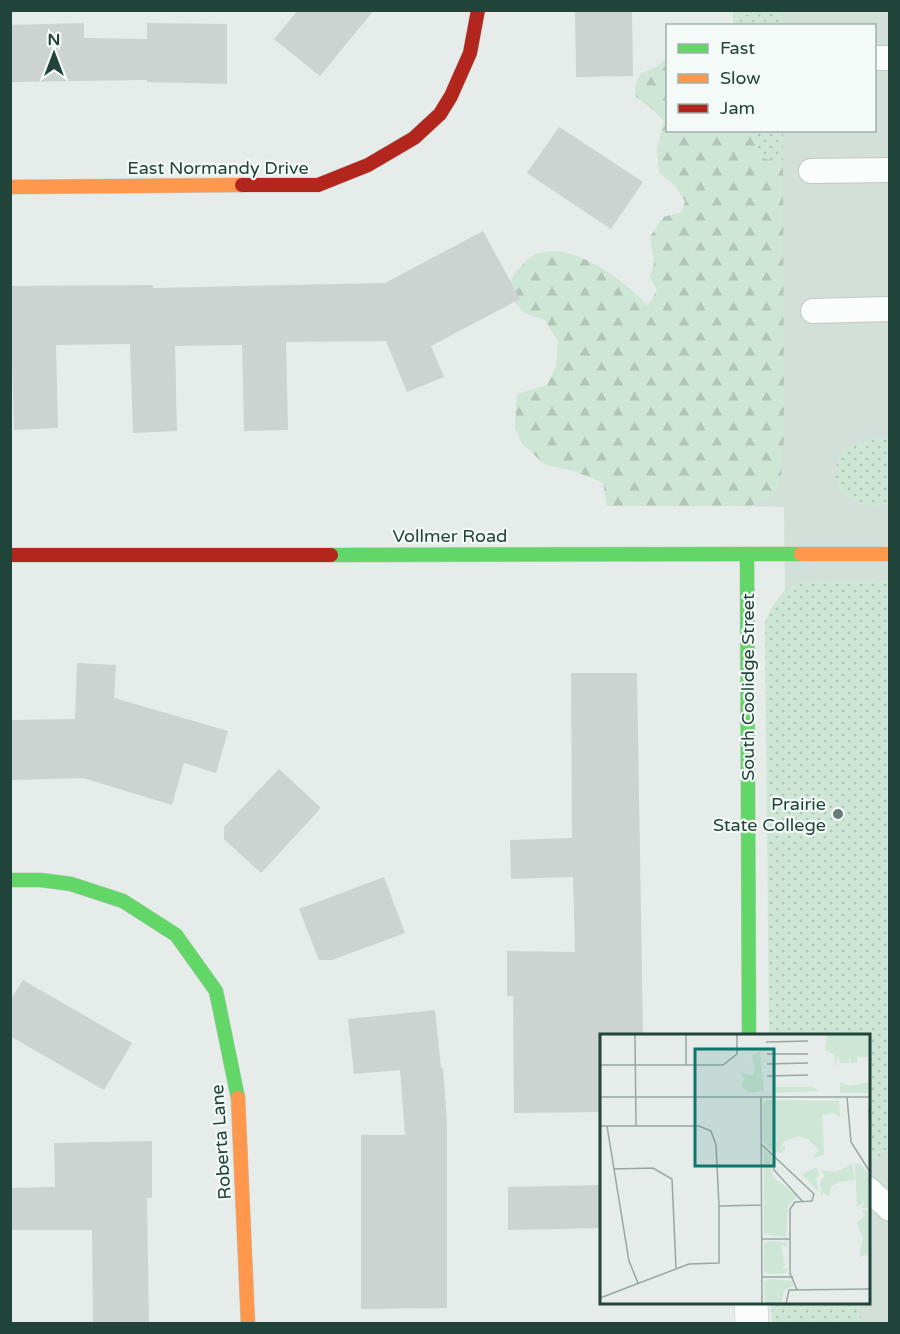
<svg xmlns="http://www.w3.org/2000/svg" width="900" height="1334" viewBox="0 0 900 1334" font-family="'Varela Round',sans-serif">
  <style>
    .built { fill: #d3dfd9 }
    .grass { fill: url(#grass-dots) }
    .forest { fill: url(#forest-firs) }
    .building { fill: #ccd3d1 }
    .lines { fill: none; stroke-linecap: round; stroke-linejoin: round }
    .lane-casing { stroke: #c3c9c7; stroke-width: 26 }
    .street-casing { stroke: #c3c9c7; stroke-width: 34 }
    .fast-casing { stroke: #c1cac6; stroke-width: 15 }
    .slow-casing { stroke: #c1cac6; stroke-width: 15 }
    .jam-casing { stroke: #c1cac6; stroke-width: 15 }
    .lane { stroke: #fbfcfc; stroke-width: 24 }
    .street { stroke: #fbfcfc; stroke-width: 33 }
    .fast { stroke: #63d668; stroke-width: 14 }
    .slow { stroke: #ff974d; stroke-width: 14 }
    .jam { stroke: #b3261e; stroke-width: 14 }
    .poi-dot { fill: #657e77; stroke: #f4faf7; stroke-width: 2 }
    .labels { text-anchor: middle; dominant-baseline: central; stroke-width: 4.5; stroke-linejoin: round; paint-order: stroke }
    .street-label { font-size: 18px; fill: #20433a; stroke: #f4faf7 }
    .poi-label { font-size: 18px; fill: #20433a; stroke: #f4faf7; text-anchor: end }
    .inset-road { fill: none; stroke: #97a8a3; stroke-width: 1.5 }
    .view { fill: #0f766e; fill-opacity: 0.15; stroke: #0f766e; stroke-width: 3 }
    .inset-edge { fill: none; stroke: #20433a; stroke-width: 3 }
  </style>
  <defs>
    <pattern id="grass-dots" width="8" height="8" patternUnits="userSpaceOnUse" patternTransform="scale(1.5)"><rect width="8" height="8" fill="#cee6d5"/><path d="M2 2h.1M6 6h.1" fill="none" stroke="#b1c6b8" stroke-width="1.8" stroke-linecap="round"/></pattern>
    <pattern id="forest-firs" width="22" height="20" patternUnits="userSpaceOnUse" patternTransform="scale(1.5)"><rect width="22" height="20" fill="#cee6d5"/><path d="M5 1l3.5 6h-7zM16 11l3.5 6h-7z" fill="#b1c6b8"/></pattern>
  </defs>
  <rect width="100%" height="100%" fill="#e6ece9"/>
  <polygon class="built" points="733,11 889,11 889,1323 789,1323 789,1303 868,1302 868,1036 785,592 784,507 733,506 733,131 874,130 874,26 733,25"/>
  <g class="grass">
    <path d="M768,11H782V25H733V16C744,13 755,16 767,13Z"/>
    <polygon points="754,131 783,131 783,168 776,162 760,158"/>
    <path d="M873,438H889V505C879,505 867,507 857,502C834,494 828,465 847,448C855,442 865,443 873,438Z"/>
    <path d="M889,580L890,1146L875,1161L869,1154L868,1036L769,1035L765,623C772,606 780,590 798,582Z"/>
    <polygon points="771,1303 861,1303 861,1323 772,1323"/>
  </g>
  <g class="forest">
    <path d="M733,11V10L768,11L767,13C755,16 744,13 733,16Z"/>
    <path d="M667,58L668,130L754,131L760,157L776,162L783,168L784,437L781,475L777,490L768,499L750,506H607L603,483L574,471L544,464L523,444L515,428L517,394L547,385L556,366L558,342L545,320L524,313L510,296C511,277 511,277 524,263C556,228 624,279 648,306L657,290L650,277L654,262L650,237L663,217L682,212L685,201L675,186L659,172L657,149L664,121L652,109L636,97L635,86L641,73L656,67Z"/>
  </g>
  <g class="building">
    <polygon points="298,10 374,10 320,76 274,39"/>
    <polygon points="575,10 632,10 633,76 576,77"/>
    <polygon points="84,23 84,38 147,39 147,23 227,24 227,84 147,82 147,80 10,82 10,25"/>
    <polygon points="559,127 643,182 611,229 527,173"/>
    <polygon points="483,231 520,299 431,346 444,377 407,392 386,341 286,342 288,430 244,431 242,345 175,346 177,431 133,433 130,344 56,345 58,428 14,430 10,286 153,285 153,288 385,283"/>
    <polygon points="77,663 116,665 114,698 228,731 216,773 184,763 172,805 83,778 10,780 10,720 75,719"/>
    <polygon points="571,673 637,673 643,1035 602,1035 602,1112 514,1113 513,996 507,996 507,951 575,952 573,877 511,879 510,840 572,838"/>
    <polygon points="279,769 321,808 261,873 224,839 224,827"/>
    <polygon points="384,877 405,933 332,960 319,960 299,909"/>
    <polygon points="23,980 132,1043 104,1090 10,1036 10,1000"/>
    <polygon points="435,1010 441,1068 443,1068 447,1124 447,1308 361,1309 361,1135 405,1135 400,1070 354,1074 348,1019"/>
    <polygon points="152,1141 152,1198 147,1198 149,1323 93,1323 92,1230 10,1230 10,1188 55,1187 54,1143"/>
    <polygon points="602,1185 602,1228 508,1230 508,1187"/>
  </g>
  <g class="lines">
    <defs>
      <g id="lane">
        <polyline points="874,58 890,58"/>
        <polyline points="811,171 890,170"/>
        <polyline points="813,311 890,309"/>
        <polyline points="868,1189 890,1209"/>
      </g>
      <polyline id="street" points="751,1302 752,1324"/>
      <g id="fast">
        <polyline points="747,554 749,1036"/>
        <polyline points="331,555 801,554"/>
        <polyline points="10,880 41,880 71,884 123,901 176,935 216,991 238,1098"/>
      </g>
      <g id="slow">
        <polyline points="10,187 242,185"/>
        <polyline points="801,554 890,554"/>
        <polyline points="238,1098 248,1324"/>
      </g>
      <g id="jam">
        <polyline points="242,185 318,185 368,165 414,138 440,114 451,96 470,53 478,10"/>
        <polyline points="10,555 331,555"/>
      </g>
    </defs>
    <use href="#lane" class="lane-casing"/>
    <use href="#street" class="street-casing"/>
    <use href="#fast" class="fast-casing"/>
    <use href="#slow" class="slow-casing"/>
    <use href="#jam" class="jam-casing"/>
    <use href="#lane" class="lane"/>
    <use href="#street" class="street"/>
    <use href="#fast" class="fast"/>
    <use href="#slow" class="slow"/>
    <use href="#jam" class="jam"/>
  </g>
  <circle class="poi-dot" cx="838" cy="814" r="6"/>
  <g class="labels">
    <g class="street-label">
      <text x="218" y="168">East Normandy Drive</text>
      <text x="450" y="536">Vollmer Road</text>
      <text transform="translate(748 687) rotate(-90)">South Coolidge Street</text>
      <text transform="translate(221 1142) rotate(-94)">Roberta Lane</text>
    </g>
    <g class="poi-label">
      <text x="826" y="804">Prairie<tspan x="826" dy="21">State College</tspan></text>
    </g>
  </g>
  <g transform="translate(600 1034)">
    <rect width="270" height="270" fill="#e6ece9"/>
    <path d="M227,0H270V23H257V29H251L249,21V29H240L238,21L235,35V21L225,16ZM240,48L250,52L270,48V59H240ZM172,53H214L218,57L171,59ZM166,66L239,67L240,83L234,79L222,81L224,121L212,124L219,116L208,105L199,102L184,107L180,116L185,111V115L181,119L172,117L163,107V70ZM164,116L171,122L173,143L198,162L188,171L186,203L164,200ZM259,129L270,142V173L267,174H262L265,169L261,165L263,168L257,173L255,130ZM252,130L255,146L238,148L231,153L229,162L223,159L221,162V145L225,144L221,136L235,138ZM217,133L219,141L216,144L219,158L202,140ZM262,176L270,177V220L259,223L263,204L257,189L265,181ZM169,207L187,209L188,213L181,211L185,232L181,235L188,234L186,239L169,240L164,237V210ZM169,245L192,247L193,252L184,256L181,270H165L164,248Z" fill="#cee6d5"/>
    <path d="M160,17L164,57L149,59L141,52L144,45L140,39L153,41L155,33L151,22Z" fill="#cee6d5"/>
    <path class="inset-road" d="M35,0L36,92M86,0V31M166,8L208,7M167,20H208M167,30L208,29M0,31H123L137,20V0M167,42L208,41M0,63H270M161,63L162,270M247,63L251,108L270,138M269,75L270,98M0,92H99L111,97L116,111L119,172V229L89,230L0,264M7,92L29,227L38,249M161,110L214,160L212,167L195,168L190,175V239L197,256M174,122V136L203,168M13,135L53,134L72,145L76,234M119,172L162,171M162,205H190M162,243H193M186,270L189,256L270,255"/>
    <path class="view" d="M95,15H174V132H95Z"/>
    <rect width="270" height="270" class="inset-edge"/>
  </g>
  <rect width="900" height="1334" fill="none" stroke="#20433a" stroke-width="24"/>
  <rect x="666" y="24" width="210" height="108" fill="#f4faf7" stroke="#9fb1ab" stroke-width="1.5"/>
  <rect x="678" y="44" width="30" height="9" fill="#63d668" stroke="#9fb1ab" stroke-width="1.5"/>
  <text x="720" y="54" font-size="18" fill="#20433a">Fast</text>
  <rect x="678" y="74" width="30" height="9" fill="#ff974d" stroke="#9fb1ab" stroke-width="1.5"/>
  <text x="720" y="84" font-size="18" fill="#20433a">Slow</text>
  <rect x="678" y="104" width="30" height="9" fill="#b3261e" stroke="#9fb1ab" stroke-width="1.5"/>
  <text x="720" y="114" font-size="18" fill="#20433a">Jam</text>
  <g transform="translate(54 54)" stroke="#f4faf7" stroke-width="4.5" paint-order="stroke">
  <path d="M0-4.5L10 22L0 15L-10 22Z" fill="#20433a"/>
  <text y="-9" font-size="16" font-weight="bold" text-anchor="middle" fill="#20433a">N</text>
  </g>
</svg>
